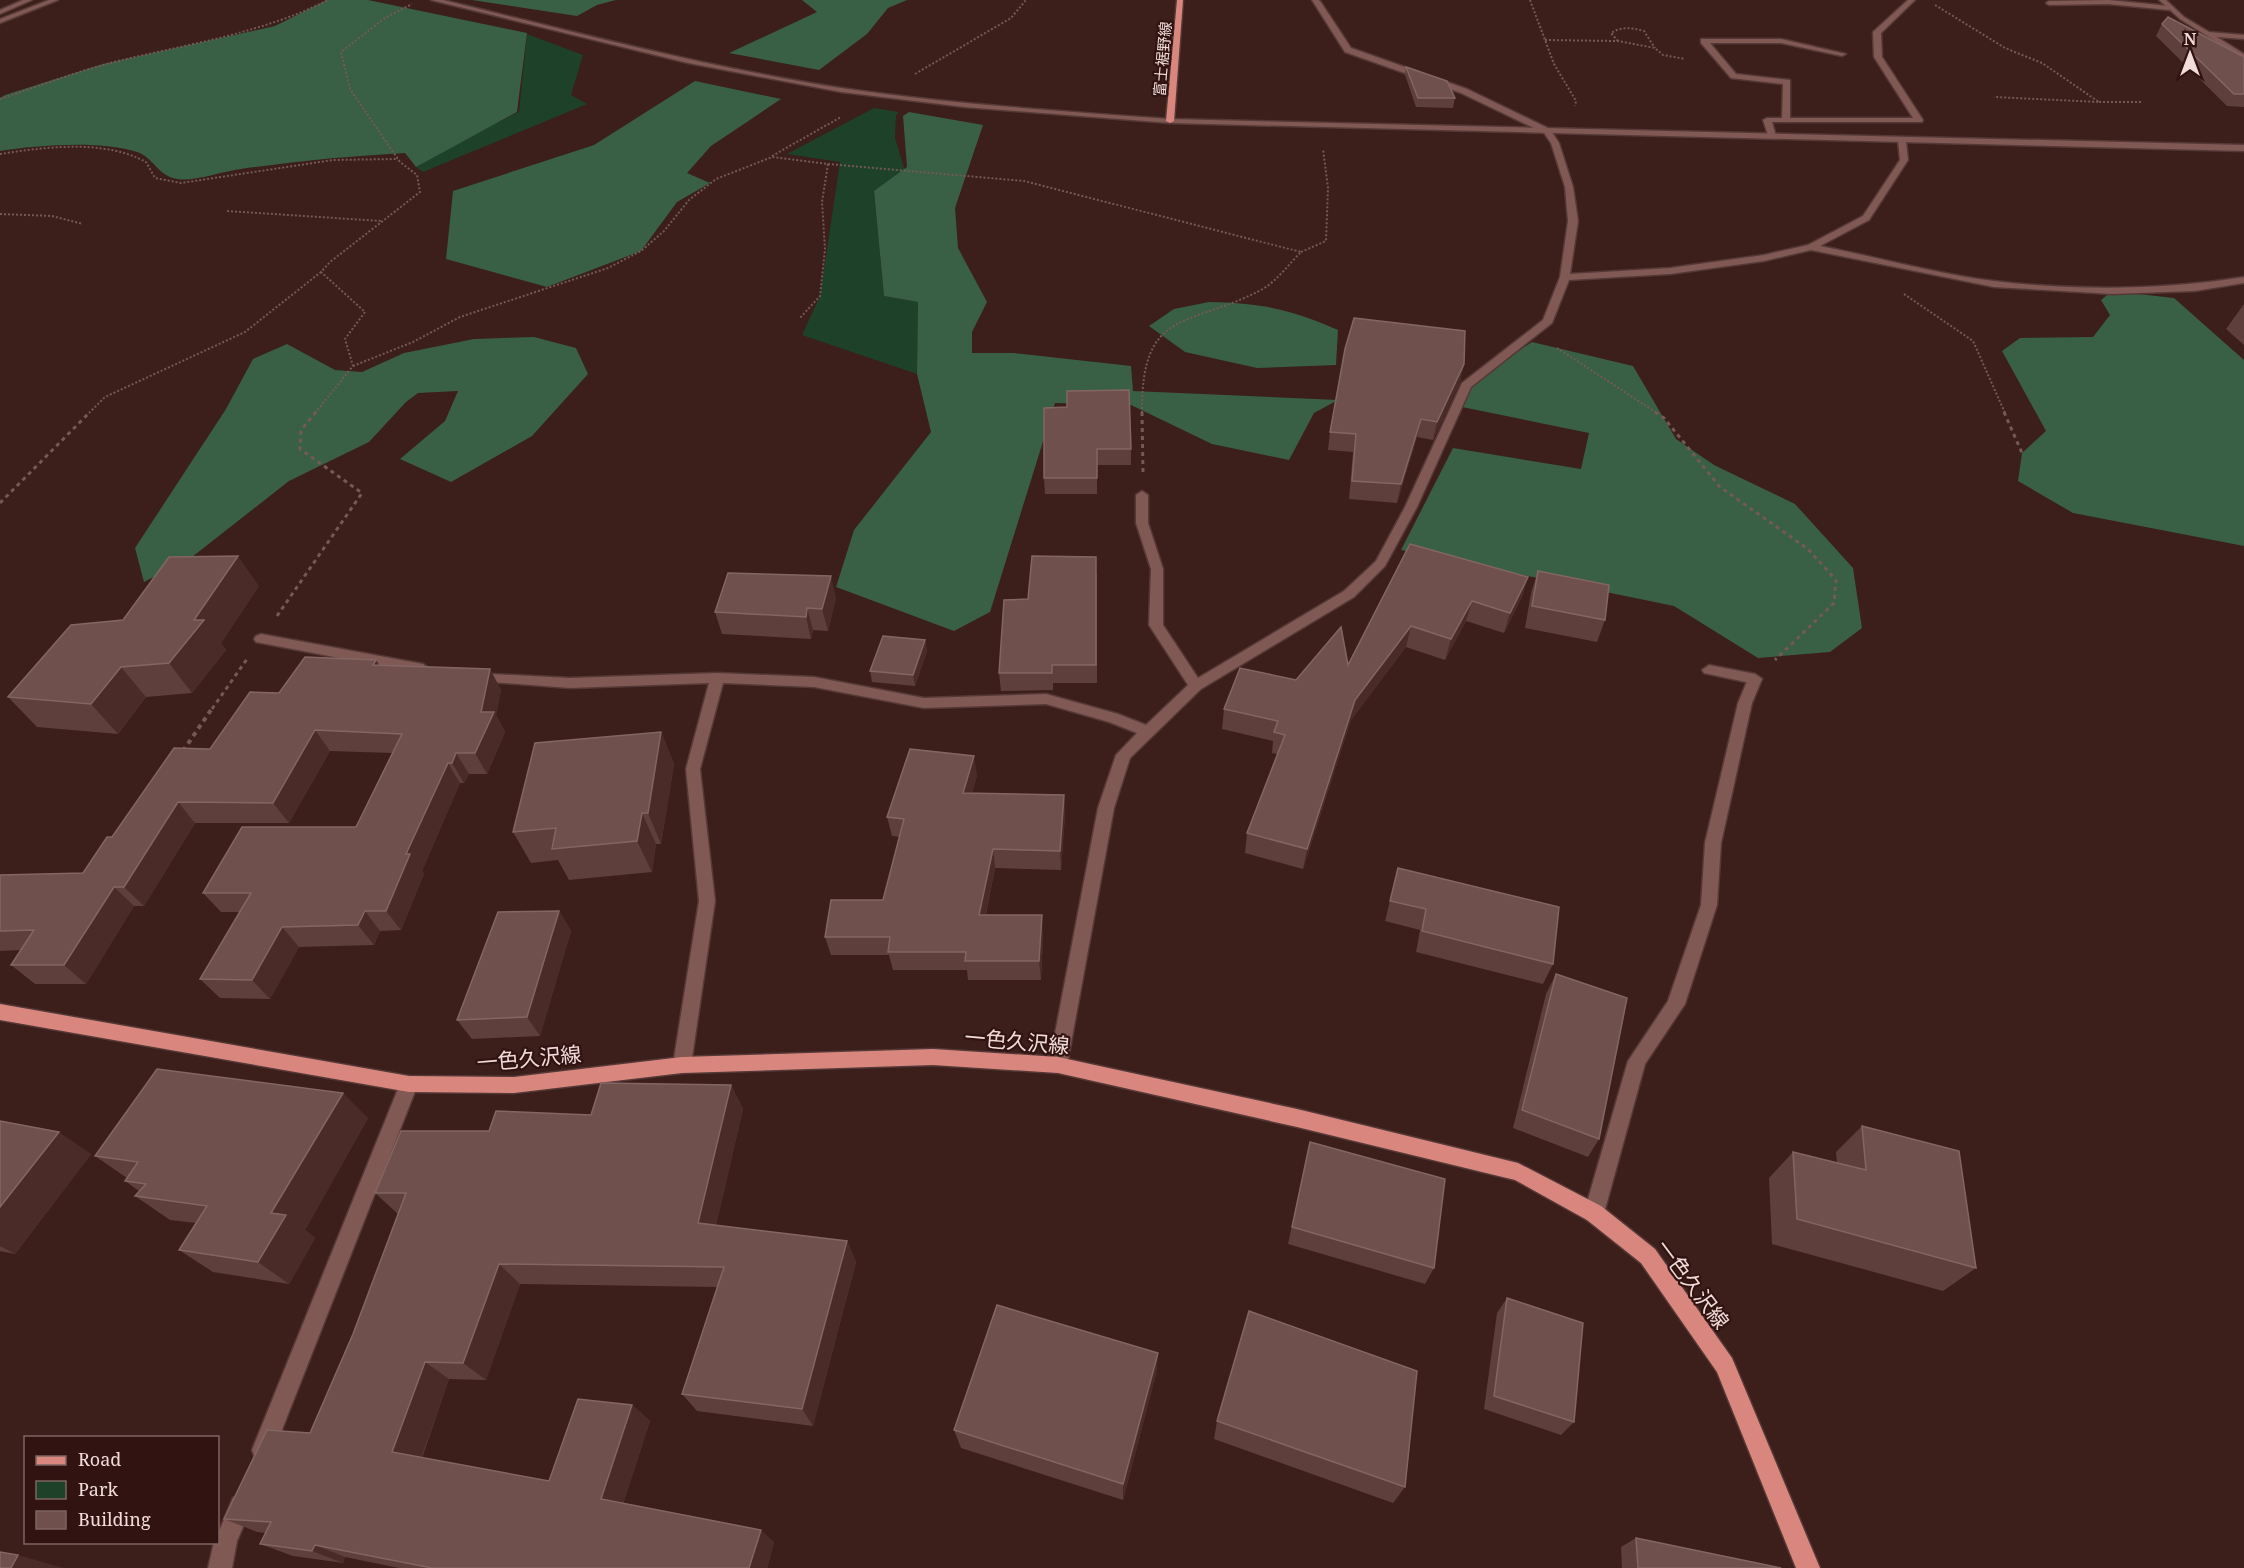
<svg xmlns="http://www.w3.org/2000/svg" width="2244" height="1568" viewBox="0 0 2244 1568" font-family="'Noto Serif','Noto Sans JP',serif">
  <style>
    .green { fill: #1e412a }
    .forest { fill: #395f45 }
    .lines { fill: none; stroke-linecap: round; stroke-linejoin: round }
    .service-casing { stroke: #553936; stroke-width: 3 }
    .minor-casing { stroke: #553936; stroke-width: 3 }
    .tertiary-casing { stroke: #553936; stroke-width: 3 }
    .primary-casing { stroke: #553936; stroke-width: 3 }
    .path-far2 { stroke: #745956; stroke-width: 2; stroke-dasharray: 2 2; stroke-linecap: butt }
    .path-far1 { stroke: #745956; stroke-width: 3; stroke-dasharray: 4 4; stroke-linecap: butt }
    .path { stroke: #745956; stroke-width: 4; stroke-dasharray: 4.5 4.5; stroke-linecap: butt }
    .service { fill: #805854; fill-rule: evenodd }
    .minor { fill: #805854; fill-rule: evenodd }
    .tertiary { fill: #805854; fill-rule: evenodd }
    .primary { fill: #d9867e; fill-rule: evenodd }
    .wall { fill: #5f3f3c }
    .shaded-wall { fill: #4a2b28 }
    .building { fill: #6f504d; stroke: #836663; stroke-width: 1.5 }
    .labels { text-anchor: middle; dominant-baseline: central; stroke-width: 4.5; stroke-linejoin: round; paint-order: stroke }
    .far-street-label { font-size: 15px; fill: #f1dcd9; stroke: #311412 }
    .near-street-label { font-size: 21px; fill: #f1dcd9; stroke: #311412 }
  </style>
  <rect width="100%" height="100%" fill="#3c1e1b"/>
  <g class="green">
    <polygon points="527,34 583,55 571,95 587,104 423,172 416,167 448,147 519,112"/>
    <polygon points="874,108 899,112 896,115 895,138 905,171 874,191 884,296 918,302 917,374 802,335 820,296 840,162 787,154"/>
  </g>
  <g class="forest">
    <path d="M327,0H368L527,33L517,112L416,167L405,153C350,156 295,161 241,169C223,171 194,182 177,179C158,176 153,157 137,152C103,140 36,145 0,151V98L5,95L103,64L275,26Z"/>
    <polygon points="472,0 616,0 597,5 577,16"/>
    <polygon points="802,0 907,0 888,8 867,34 819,70 729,53 817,12"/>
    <polygon points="695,81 781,99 711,146 687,173 710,183 677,202 641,251 547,287 446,259 453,191 594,145"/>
    <polygon points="909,112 983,125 955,208 958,248 987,302 972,332 972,353 1014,353 1131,366 1133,391 1338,400 1314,413 1289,460 1212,444 1131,405 1055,403 990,612 954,631 836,587 854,530 931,432 917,374 918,302 884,296 874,191 907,167 903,116"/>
    <polygon points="2112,291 2174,298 2244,360 2244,546 2073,513 2018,481 2022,453 2046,431 2002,351 2020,338 2093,337 2110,315 2101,300"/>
    <path d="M1209,302C1261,303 1290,309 1338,330L1336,365L1257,368L1185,352L1149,326L1174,309Z"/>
    <polygon points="534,337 576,348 588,374 532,436 451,482 400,459 445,421 458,391 418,393 406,402 369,442 289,481 192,557 144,582 135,548 226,409 253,359 287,344 335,370 362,372 404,353 474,339"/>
    <polygon points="1532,342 1633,366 1676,439 1714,465 1795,504 1853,568 1862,628 1830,652 1758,658 1674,606 1401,550 1453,448 1581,469 1589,433 1457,406 1466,385"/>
  </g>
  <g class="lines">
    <defs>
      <g id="service">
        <polygon points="2109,0 2169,6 2172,8 2169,10 2108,4 2049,5 2046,3 2049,1"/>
        <polygon points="1701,39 1781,39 1846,54 1842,56 1781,43 1710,43 1736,74 1790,80 1790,120 1786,122 1782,120 1783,84 1731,78 1701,43"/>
        <polygon points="1755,674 1762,679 1752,703 1721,843 1717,905 1685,1004 1645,1064 1604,1213 1601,1220 1594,1223 1587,1220 1584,1213 1628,1061 1668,1001 1701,905 1705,843 1738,703 1748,679"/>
      </g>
      <g id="minor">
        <polygon points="23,0 32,0 0,14 0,10"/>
        <path d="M1312,0H1319L1322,4L1351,48L1467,89L1550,129L1559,143L1573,187L1578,221L1570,274L1670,268L1764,255L1808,245L1863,216L1900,160L1898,141L1902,139L1906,141L1908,160L1869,220L1820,246C1877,257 1937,274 1994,281C2075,291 2164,290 2244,277V283L2195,291L2112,294L1994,287L1811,250L1764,261L1670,274L1569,280L1552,323L1471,387L1417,507L1385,566L1354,597L1201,689L1130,758L1114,808L1067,1065L1064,1071L1058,1073L1052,1071L1049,1065L1098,808L1116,755L1137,733L1109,722L1046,704L924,708L814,687L723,683L700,769L715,901L691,1065L688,1071L682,1073L676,1071L673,1065L699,901L686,769L709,683L570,688L477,681L472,679L470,676L472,673L570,678L717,673L814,677L924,698L1046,694L1118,714L1146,725L1188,685L1149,625L1151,569L1136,523V495L1142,491L1148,495V523L1163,569V625L1198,678L1344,591L1376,561L1405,507L1462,383L1543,320L1560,277L1568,221L1565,187L1551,143L1544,133L1461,93L1345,52Z"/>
        <polygon points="1908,0 1915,0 1881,33 1882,57 1923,120 1922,122 1772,122 1776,136 1769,138 1763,120 1767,118 1913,118 1874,57 1873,32"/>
        <polygon points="2159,0 2166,0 2184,17 2209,32 2244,35 2244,39 2217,37 2244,54 2244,59 2180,19"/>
        <polygon points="261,634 423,664 430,669 423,674 256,642 254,639 256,636"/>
        <polygon points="1709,665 1755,674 1762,679 1755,684 1704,673 1702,670"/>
        <polygon points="409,1076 415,1078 418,1084 274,1450 271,1458 263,1461 255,1458 252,1450 400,1084 403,1078"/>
        <polygon points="241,1495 249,1498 252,1506 237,1541 232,1568 208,1568 214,1542 218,1542 218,1534 233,1498"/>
      </g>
      <g id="tertiary">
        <polygon points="49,0 58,0 0,23 0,19"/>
        <path d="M431,0H443C575,32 706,67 841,88C950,104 1060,111 1170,119L2244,145V151L1170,123L964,107L841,92L688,63Z"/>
      </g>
      <g id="primary">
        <polygon points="1177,0 1183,0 1174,121 1170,123 1166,121"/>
        <polygon points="0,1004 409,1076 514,1077 682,1057 933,1049 1058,1057 1297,1109 1518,1163 1601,1206 1655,1249 1732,1358 1820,1568 1796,1568 1717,1372 1641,1263 1587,1220 1515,1180 1297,1127 1058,1073 933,1065 682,1073 514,1093 409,1092 0,1020"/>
      </g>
    </defs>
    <use href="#service" class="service-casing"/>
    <use href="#minor" class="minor-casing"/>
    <use href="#tertiary" class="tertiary-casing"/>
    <use href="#primary" class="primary-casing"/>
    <g class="path-far2">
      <polyline points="1530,0 1554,64 1576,101 1575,106"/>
      <polyline points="1935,5 2005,48 2042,63 2099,102 1994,97"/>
      <polyline points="1545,40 1618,41 1655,48 1663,55 1685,59"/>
      <path d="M1618,41L1611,33C1622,26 1632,28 1644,31L1655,48"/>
      <polyline points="915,74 1011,18 1026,0"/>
      <path d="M0,99C39,86 78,71 118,61C188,44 263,33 328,0"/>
      <polyline points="2099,102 2142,102"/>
      <path d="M0,154C46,147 104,139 146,162L155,178L181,183L333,160L398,159"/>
      <polyline points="772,156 841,117"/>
      <path d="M828,164L1024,181L1301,252C1289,264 1276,282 1261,290C1188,328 1141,307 1142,413"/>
      <polyline points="227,211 381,221"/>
      <polyline points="0,214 52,216 83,224"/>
      <polyline points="1301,252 1326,241 1328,188 1323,149"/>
      <polyline points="1904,294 1973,341 2005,413"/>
      <polyline points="1557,348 1657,413"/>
      <polyline points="353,366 413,342 460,317 608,268 641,251 664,231 689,200 716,179 772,157 828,164 822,202 825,249 820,296 800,318"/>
      <polyline points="89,413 105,397 245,332 321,272"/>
      <polyline points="315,413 353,366 345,339 365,312 321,272 330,262 420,192 417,175 400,162 350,89 341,52 385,18 412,4"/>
    </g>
    <g class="path-far1">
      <polyline points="1142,412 1143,472"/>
      <polyline points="1655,412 1664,418 1720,487 1808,549 1836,580 1834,603 1775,660"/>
      <polyline points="2004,412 2022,453"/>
      <polyline points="0,503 90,412"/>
      <polyline points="277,616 362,493 300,449 301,430 316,412"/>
      <polyline points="212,709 247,659"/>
    </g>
    <polyline class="path" points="183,751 213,707"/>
    <use href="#service" class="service"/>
    <use href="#minor" class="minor"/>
    <use href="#tertiary" class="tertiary"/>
    <use href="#primary" class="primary"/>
  </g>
  <g class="wall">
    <polygon points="2162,24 2244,57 2244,107 2227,106 2156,36"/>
    <polygon points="1406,67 1455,98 1453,108 1416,107 1405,75"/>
    <polygon points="2244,304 2244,345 2226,329"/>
    <polygon points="1464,364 1460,382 1433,440 1417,437 1397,503 1349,499 1353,452 1328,450 1330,432"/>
    <polygon points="1044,408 1131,449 1131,465 1097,465 1097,494 1045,494 1044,478"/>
    <polygon points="1410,544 1528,577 1522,597 1504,633 1466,621 1445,660 1406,647 1351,720 1303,869 1245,853 1247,833 1277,754 1272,753 1273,741 1222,729 1224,709 1296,680 1348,665"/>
    <polygon points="1538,571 1605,620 1597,642 1525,628 1531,593"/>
    <polygon points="1097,574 1097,683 1053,683 1053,690 1001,691 999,673 1028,599"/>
    <polygon points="259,586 221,643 226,650 192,693 146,697 118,734 37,727 8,697 123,620"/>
    <polygon points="836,598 828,631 813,630 811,639 722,634 715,612"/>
    <polygon points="925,640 927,651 915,686 872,682 870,671"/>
    <polygon points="380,665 490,669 501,690 496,715 505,732 487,774 469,774 464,783 460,783 422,871 424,874 401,930 380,931 374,945 299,947 270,999 220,998 200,979 240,912 221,912 203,893 356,827 392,753 330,751 289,823 195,823 144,906 134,906 86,984 35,984 11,965 21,950 0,951 0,875 83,873 112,837 210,749 279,693"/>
    <polygon points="661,732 674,764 661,844 656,844 652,872 569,880 558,860 531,863 513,832"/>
    <polygon points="977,775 972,793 1064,795 1065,815 1061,870 995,868 986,915 1043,934 1041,980 968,980 967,970 893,970 889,955 831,955 825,937 883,900 900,837 892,836 887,817"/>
    <polygon points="1398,868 1553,964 1543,984 1416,952 1420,930 1385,921"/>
    <polygon points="559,911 571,931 540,1036 472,1039 457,1020"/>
    <polygon points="1556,974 1599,1139 1588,1157 1513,1128 1546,994"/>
    <polygon points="731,1085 743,1109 716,1225 847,1241 856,1262 813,1426 697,1411 682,1394 717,1287 520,1284 486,1380 449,1379 422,1458 549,1481 632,1405 650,1421 623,1504 774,1542 767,1568 399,1568 345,1557 343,1563 293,1556 260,1544 266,1533 257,1532 224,1519 310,1433 353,1334 398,1214 375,1193 489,1131 591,1115"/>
    <polygon points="368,1118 305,1230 315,1238 289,1284 213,1272 179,1250 196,1223 170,1220 135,1196 139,1191 125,1181 127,1178 95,1156"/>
    <polygon points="0,1121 91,1154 15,1254 0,1251"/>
    <polygon points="1862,1126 1976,1268 1943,1291 1772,1244 1769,1178 1793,1152 1837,1163 1836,1152"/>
    <polygon points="1310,1142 1434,1268 1425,1284 1288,1244"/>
    <polygon points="1507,1298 1574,1422 1561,1435 1484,1409 1497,1313"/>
    <polygon points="1158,1353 1156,1374 1123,1500 961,1448 954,1430"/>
    <polygon points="1217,1421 1405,1487 1393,1503 1214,1439"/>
    <polygon points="1636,1538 1781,1568 1622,1568 1621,1547"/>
  </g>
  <g class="shaded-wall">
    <polygon points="1464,364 1460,382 1433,440 1437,422"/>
    <polygon points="1421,419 1417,437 1397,503 1401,484"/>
    <polygon points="238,556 259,586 221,643 226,650 192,693 169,663 194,620"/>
    <polygon points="831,576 836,598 828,631 822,609"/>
    <polygon points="1528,577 1522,597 1504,633 1510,613"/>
    <polygon points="1472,601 1466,621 1445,660 1451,639"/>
    <polygon points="807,608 813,630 811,639 806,617"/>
    <polygon points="1411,626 1406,647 1351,720 1303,869 1307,849 1355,700"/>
    <polygon points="925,640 927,651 915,686 913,675"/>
    <polygon points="376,660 389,680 373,665"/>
    <polygon points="121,667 146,697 118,734 91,704"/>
    <polygon points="490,669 501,690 496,715 505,732 487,774 475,753 481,712"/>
    <polygon points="315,730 330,751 289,823 273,803"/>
    <polygon points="661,732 674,764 661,844 648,813"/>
    <polygon points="456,753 469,774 464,783 452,763"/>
    <polygon points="974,756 977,775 966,812 963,793"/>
    <polygon points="448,763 460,783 422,871 424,874 401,930 386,911 406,854"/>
    <polygon points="1064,795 1065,815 1061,870 1060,851"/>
    <polygon points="178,802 195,823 144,906 124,887"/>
    <polygon points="642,813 656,844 652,872 637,841"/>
    <polygon points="993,849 995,868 982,934 979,915"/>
    <polygon points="114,887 134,906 86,984 64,965"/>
    <polygon points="365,911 380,931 374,945 358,925"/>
    <polygon points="559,911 571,931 540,1036 527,1017"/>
    <polygon points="1042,915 1043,934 1041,980 1039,961"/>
    <polygon points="282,927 299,947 270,999 252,980"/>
    <polygon points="731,1085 743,1109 712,1244 698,1223"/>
    <polygon points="343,1093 368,1118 305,1230 315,1238 289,1284 258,1262 271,1213"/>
    <polygon points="59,1132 91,1154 15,1254 0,1246 0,1207"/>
    <polygon points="847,1241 856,1262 813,1426 802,1409"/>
    <polygon points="499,1264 520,1284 486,1380 463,1363"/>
    <polygon points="1158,1353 1156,1374 1123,1500 1123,1484"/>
    <polygon points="425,1362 449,1379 418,1467 392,1452"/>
    <polygon points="632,1405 650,1421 620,1513 601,1499"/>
    <polygon points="761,1530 774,1542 767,1568 749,1568"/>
    <polygon points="315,1545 345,1557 343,1563 312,1551"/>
    <polygon points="18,1555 64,1568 11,1568"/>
  </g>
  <g class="building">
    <polygon points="2168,17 2244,57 2244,94 2234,94 2162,24"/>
    <polygon points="1406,67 1447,81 1455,98 1418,98"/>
    <polygon points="1354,318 1465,331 1464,364 1437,422 1421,419 1401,484 1352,481 1356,434 1330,432 1345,349"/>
    <polygon points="1129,390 1131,449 1097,449 1097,478 1044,478 1044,408 1067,407 1067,391"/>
    <polygon points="1410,544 1528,577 1510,613 1472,601 1451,639 1411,626 1355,700 1307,849 1247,833 1285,735 1274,732 1278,721 1224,709 1240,668 1296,680 1341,627 1348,665"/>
    <polygon points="238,556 194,620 204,620 169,663 121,667 91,704 8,697 71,625 123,620 169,557"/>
    <polygon points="1032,556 1096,557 1096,665 1052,665 1052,673 999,673 1004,600 1028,599"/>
    <polygon points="1538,571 1609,585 1605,620 1532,606"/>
    <polygon points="728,573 831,576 822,609 807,608 806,617 715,612"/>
    <polygon points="883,636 925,640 913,675 870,671"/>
    <polygon points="305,657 376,660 373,665 490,669 481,712 494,712 475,753 456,753 452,763 448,763 406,854 410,854 386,911 365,911 358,925 282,927 252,980 200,979 251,893 203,893 242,827 356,827 402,734 315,730 273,803 178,802 124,887 114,887 64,965 11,965 34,930 0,931 0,875 83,873 107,837 112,837 174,748 210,749 250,692 279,693"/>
    <polygon points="661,732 648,813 642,813 637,841 552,849 556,828 513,832 535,743"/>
    <polygon points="910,749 974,756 963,793 1064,795 1060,851 993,849 979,915 1042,915 1039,961 965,961 966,952 888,952 890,937 825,937 831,900 883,900 904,819 887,817"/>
    <polygon points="1398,868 1559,907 1553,964 1422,931 1426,909 1390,901"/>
    <polygon points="559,911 527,1017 457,1020 498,912"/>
    <polygon points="1556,974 1627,998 1599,1139 1522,1110"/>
    <polygon points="157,1069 343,1093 271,1213 286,1215 258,1262 179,1250 207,1206 135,1196 146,1184 125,1181 138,1162 95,1156"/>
    <polygon points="601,1083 731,1085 698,1223 847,1241 802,1409 682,1394 724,1267 499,1264 463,1363 425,1362 392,1452 549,1481 578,1399 632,1405 601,1499 761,1530 749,1568 432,1568 315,1545 312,1551 260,1544 271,1522 224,1519 267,1430 310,1433 353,1334 406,1193 375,1193 401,1131 489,1131 496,1111 591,1115"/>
    <polygon points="0,1121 59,1132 0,1207"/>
    <polygon points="1862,1126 1959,1151 1976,1268 1797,1219 1793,1152 1866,1170"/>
    <polygon points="1310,1142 1445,1179 1434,1268 1292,1227"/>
    <polygon points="1507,1298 1583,1323 1574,1422 1494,1396"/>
    <polygon points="997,1305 1158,1353 1123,1484 954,1430"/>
    <polygon points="1249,1311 1417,1371 1405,1487 1217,1421"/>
    <polygon points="1636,1538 1781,1568 1638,1568"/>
    <polygon points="0,1552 18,1555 11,1568 0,1568"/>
  </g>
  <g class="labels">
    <g class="far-street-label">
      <text transform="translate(1162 59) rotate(-85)">富士裾野線</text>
    </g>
    <g class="near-street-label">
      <text transform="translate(1017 1041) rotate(5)">一色久沢線</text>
      <text transform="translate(529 1058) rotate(-5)">一色久沢線</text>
      <text transform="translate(1693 1284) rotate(53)">一色久沢線</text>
    </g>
  </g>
  <rect x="24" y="1436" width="195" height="108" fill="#311412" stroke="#7e6462" stroke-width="1.5"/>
  <rect x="36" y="1456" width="30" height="9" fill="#d9867e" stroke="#7e6462" stroke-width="1.5"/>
  <text x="78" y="1466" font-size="18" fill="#f1dcd9">Road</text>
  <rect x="36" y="1481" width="30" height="18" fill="#1e412a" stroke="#7e6462" stroke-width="1.5"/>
  <text x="78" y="1496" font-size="18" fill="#f1dcd9">Park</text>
  <rect x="36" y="1511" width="30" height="18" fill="#6f504d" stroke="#7e6462" stroke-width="1.5"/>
  <text x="78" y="1526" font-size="18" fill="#f1dcd9">Building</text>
  <g transform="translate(2190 54)" stroke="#311412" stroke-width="4.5" paint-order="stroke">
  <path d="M0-4.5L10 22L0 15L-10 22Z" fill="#f1dcd9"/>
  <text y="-9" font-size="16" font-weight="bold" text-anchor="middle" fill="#f1dcd9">N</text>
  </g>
</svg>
